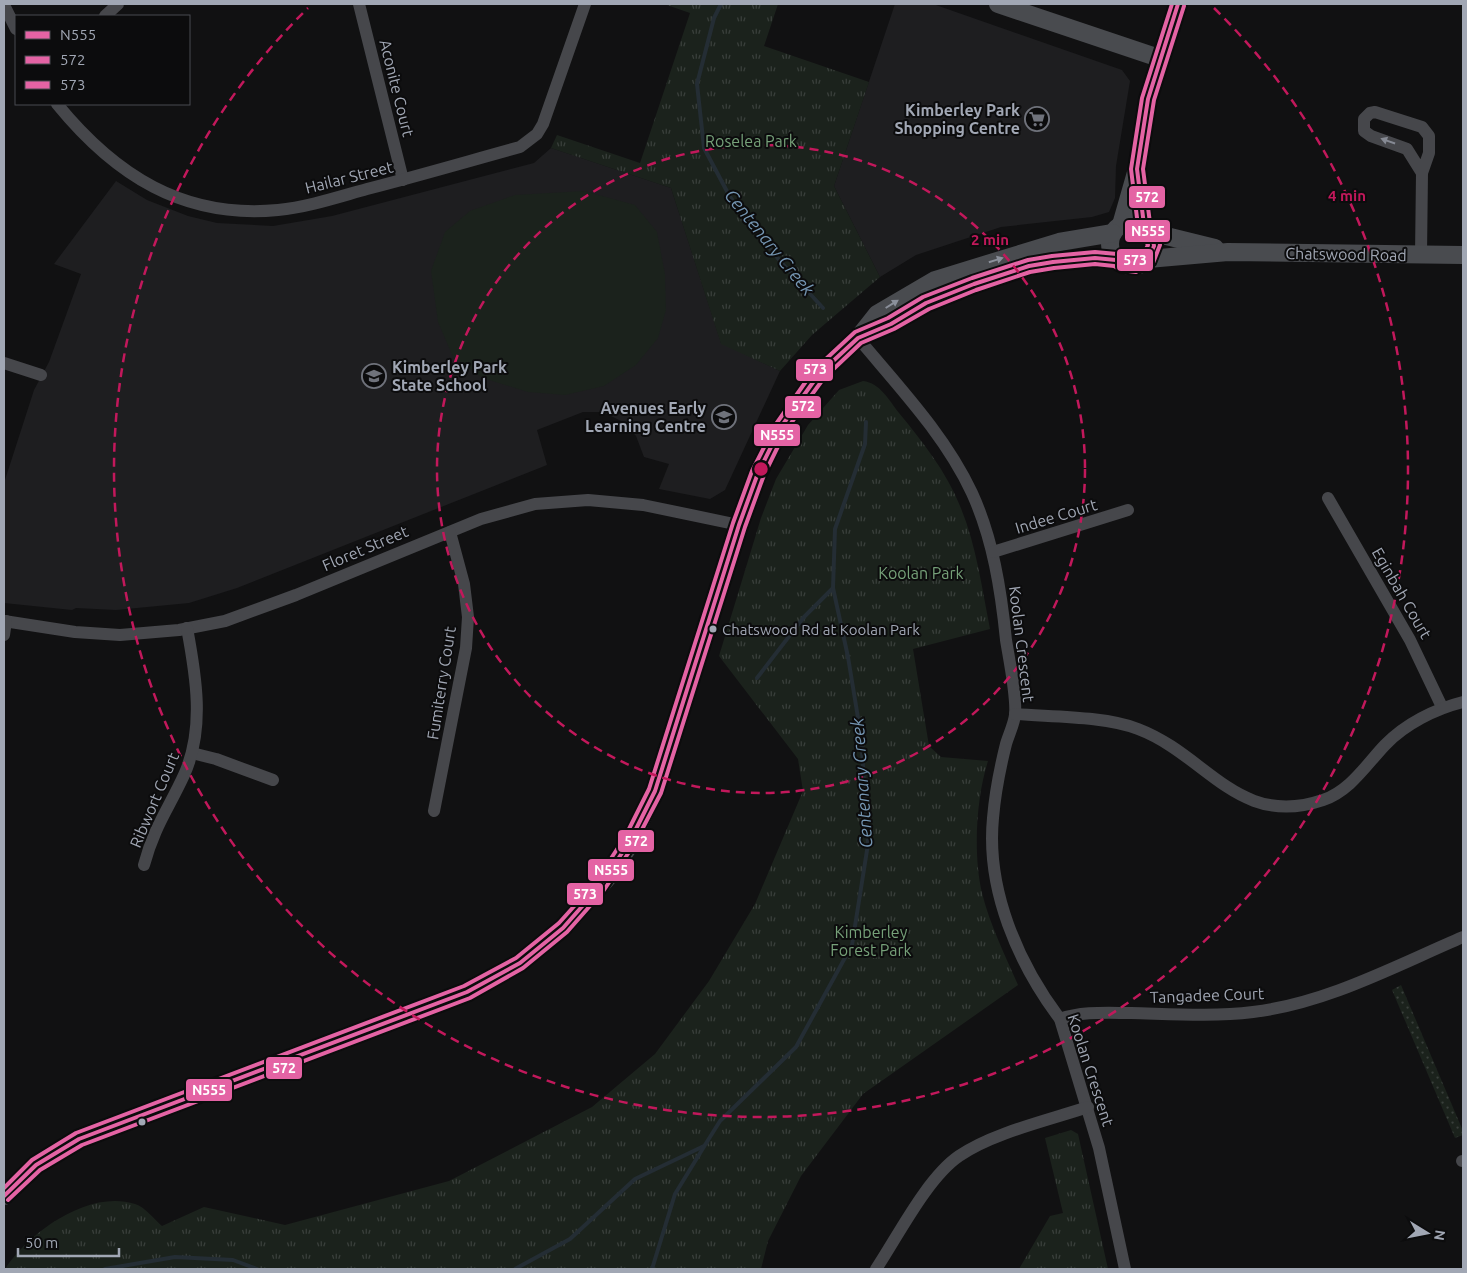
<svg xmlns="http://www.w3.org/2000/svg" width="1467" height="1273" viewBox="0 0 1467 1273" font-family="Ubuntu,sans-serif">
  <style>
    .built { fill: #1e1e20 }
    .grass { fill: url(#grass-dots) }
    .park { fill: url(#park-tufts) }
    .pitch { fill: #1b221c }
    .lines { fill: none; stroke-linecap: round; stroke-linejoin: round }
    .stream { stroke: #242d34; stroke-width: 4 }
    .street { stroke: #46474b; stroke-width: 12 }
    .secondary { stroke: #494b4f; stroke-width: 18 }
    .bus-1-casing { stroke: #0c0c0d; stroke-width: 8 }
    .bus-2-casing { stroke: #0c0c0d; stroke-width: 8 }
    .bus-3-casing { stroke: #0c0c0d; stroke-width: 8 }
    .bus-1 { stroke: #e463a4; stroke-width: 4 }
    .bus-2 { stroke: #e463a4; stroke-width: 4 }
    .bus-3 { stroke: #e463a4; stroke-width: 4 }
    .oneway { fill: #868a94 }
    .oneway2 { fill: #8b909b }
    .ring { fill: none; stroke: #c2185b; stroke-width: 2.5; stroke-dasharray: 9 6 }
    .bus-dot { fill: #a1a7b4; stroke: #0c0c0d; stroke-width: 2 }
    .labels { text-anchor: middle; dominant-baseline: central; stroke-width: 4; stroke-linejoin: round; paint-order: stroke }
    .bus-label { font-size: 15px; fill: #a1a7b4; stroke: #0c0c0d; text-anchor: start }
    .street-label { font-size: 16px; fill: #a1a7b4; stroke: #0c0c0d }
    .poi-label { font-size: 16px; font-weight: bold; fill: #a1a7b4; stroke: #0c0c0d; text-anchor: end }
    .park-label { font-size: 16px; fill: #76a179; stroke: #0c0c0d }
    .water-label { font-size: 18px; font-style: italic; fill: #7596b3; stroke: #0c0c0d }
    .centre { fill: #c2185b; stroke: #0c0c0d; stroke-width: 2.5 }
    .ring-label { font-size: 15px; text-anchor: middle; font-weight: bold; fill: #c2185b; stroke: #0c0c0d; stroke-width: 4; stroke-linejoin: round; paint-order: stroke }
    .line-badge { stroke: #0c0c0d; stroke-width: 2 }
    .badge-label { font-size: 14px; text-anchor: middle; font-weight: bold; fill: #fff }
  </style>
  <defs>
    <pattern id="grass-dots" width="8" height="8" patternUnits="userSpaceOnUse" patternTransform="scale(1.25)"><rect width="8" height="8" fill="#1b221c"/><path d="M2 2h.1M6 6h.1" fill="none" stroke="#393f3b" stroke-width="1.8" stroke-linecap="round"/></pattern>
    <pattern id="park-tufts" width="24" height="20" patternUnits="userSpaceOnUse" patternTransform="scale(1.25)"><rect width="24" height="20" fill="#1b221c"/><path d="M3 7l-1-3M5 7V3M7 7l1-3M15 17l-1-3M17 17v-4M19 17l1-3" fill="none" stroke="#393f3b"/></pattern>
  </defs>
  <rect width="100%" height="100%" fill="#111112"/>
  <g class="built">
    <polygon points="895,4 933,4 1122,70 1130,81 1116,166 1115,198 1109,212 1092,217 1001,227 916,255 880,277 834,186"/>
    <polygon points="551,148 671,188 721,343 780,371 725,490 710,499 659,489 669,464 644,457 636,436 623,422 603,412 583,412 537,430 547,465 237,588 189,603 116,610 76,608 72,610 4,603 4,483 34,390 49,362 81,274 54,264 116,181 147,200 188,216 217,223 273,226 332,216 534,163"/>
  </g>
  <polygon class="grass" points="1401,985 1463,1131 1463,1135 1455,1138 1392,990"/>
  <g class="park">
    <polygon points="664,4 778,4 764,46 869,82 834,186 880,277 812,335 780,371 721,344 671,188 551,148 557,135 640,163 690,13"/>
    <path d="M863,381C880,383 889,400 899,413C922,441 946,471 960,506C976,544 982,588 990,629L913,649L929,746L941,757L988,761C976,798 973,855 982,893C990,925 1005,955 1018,985L863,1094L801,1176L768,1241L761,1269H5C29,1232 89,1189 135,1204C145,1207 155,1220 162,1226L204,1207L285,1225L449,1181L592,1107L655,1054L709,981L755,904L803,791L798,759L719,656L761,518L776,479L808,425L839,390Z"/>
    <polygon points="1071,1130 1078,1134 1108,1269 1019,1269 1050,1216 1063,1213 1045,1138"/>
  </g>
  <polygon class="pitch" points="584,191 635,205 657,232 665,274 666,310 658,338 636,365 604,386 565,395 528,392 483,378 453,357 438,322 431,271 445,232 470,211 515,195"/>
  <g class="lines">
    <g class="stream">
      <polyline points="721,4 714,18 697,84 704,148 730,197 780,261 823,308"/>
      <polyline points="757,678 804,617 833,588"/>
      <polyline points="105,1269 175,1257 233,1260 257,1269"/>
      <polyline points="515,1269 570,1239 635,1179 704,1146"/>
      <polyline points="652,1269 675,1194 705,1145 720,1121 796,1047 852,945 868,844 861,736 848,657 833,588 835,529 865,444 866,422"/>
    </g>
    <g class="street">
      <polyline points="359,4 403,180"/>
      <polyline points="4,5 16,29"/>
      <polyline points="105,16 118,4"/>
      <path d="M57,104C115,175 183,219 278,210C308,207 338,197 367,189C418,176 469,161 520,147L537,134L543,124L585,4"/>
      <polyline points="1421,255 1422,173 1429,153 1429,136 1422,127 1375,112 1370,113 1364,119 1364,131 1371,136 1407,149 1422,173"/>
      <path d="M858,338C898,386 945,435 972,493C993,539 1001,590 1006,640C1009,659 1017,697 1015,715C1014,724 1009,734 1006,744C1000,768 995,794 993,818C986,890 1018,963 1060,1019L1099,1148L1125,1269"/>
      <polyline points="4,363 41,375"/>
      <polyline points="1328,498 1410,640 1442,707"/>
      <polyline points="993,552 1128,510"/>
      <polyline points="4,621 75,632 120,635 179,630 225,621 296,595 481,519 535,504 588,500 643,505 739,525"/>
      <polyline points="4,635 6,621"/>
      <path d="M1015,714C1051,717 1105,716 1138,729C1207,755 1238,829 1323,800C1350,791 1366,765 1385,745C1405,724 1435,709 1463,702"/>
      <polyline points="192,753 216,759 273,780"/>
      <polyline points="434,811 466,648 468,617 464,584 450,532"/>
      <path d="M144,865C154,827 169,808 184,775C205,729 196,676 187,628"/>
      <path d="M1060,1019C1082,1011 1108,1013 1131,1013C1171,1014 1213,1017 1253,1012C1327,1003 1395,966 1463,937"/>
      <polyline points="1462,1161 1463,1161"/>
      <path d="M876,1269C898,1236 927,1178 959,1156C992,1133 1049,1120 1088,1107"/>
    </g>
    <g class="secondary">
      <polyline points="998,4 1159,58"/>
      <polyline points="1138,177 1144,225"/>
      <circle cx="1132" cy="244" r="22"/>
      <polyline points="1121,225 1137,169 1148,99 1178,4"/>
      <polyline points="1150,232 1215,248"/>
      <polyline points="1148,259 1228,252 1463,255"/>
      <path d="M860,336C884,327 905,313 929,302C987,275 1052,254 1116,260"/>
      <polyline points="4,1196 36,1165 79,1139 467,992 520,963 567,924 608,877 627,849 655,791 739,525 758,473 781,427 819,374 858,338 877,314 935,280 1059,242 1113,233"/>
    </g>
    <defs>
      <polyline id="bus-1" points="4,1196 36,1165 79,1139 467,992 520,963 563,928 600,886 630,841 655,791 739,525 758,473 781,427 819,374 858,338 891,324 926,303 974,284 1029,266 1053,262 1095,258 1116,260 1122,264 1136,266 1148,259 1154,246 1153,239 1144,225 1137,169 1148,99 1178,4"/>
      <polyline id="bus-2" points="8,1200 40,1170 82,1145 470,998 523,968 567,932 604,890 635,843 661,793 745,527 764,475 786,430 824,378 861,343 894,329 929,309 976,290 1030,272 1054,268 1095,264 1114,266 1121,270 1136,272 1153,263 1160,245 1159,236 1150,223 1143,169 1154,100 1184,6"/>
      <polyline id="bus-3" points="4,1188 32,1160 76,1133 464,986 516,958 559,923 595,883 625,837 649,789 733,523 752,471 776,424 814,370 855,332 888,318 923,297 972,278 1028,260 1052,256 1095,252 1117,254 1124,258 1135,260 1143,255 1148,245 1138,226 1131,169 1142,98 1172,4"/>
    </defs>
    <use href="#bus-1" class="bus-1-casing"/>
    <use href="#bus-2" class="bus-2-casing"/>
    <use href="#bus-3" class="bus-3-casing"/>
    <use href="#bus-1" class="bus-1"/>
    <use href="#bus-2" class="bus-2"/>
    <use href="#bus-3" class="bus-3"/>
  </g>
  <defs><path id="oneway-solid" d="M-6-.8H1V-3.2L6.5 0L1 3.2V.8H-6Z" transform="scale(1.25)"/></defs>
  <use class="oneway" href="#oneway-solid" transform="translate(1388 141) rotate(-161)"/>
  <g class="oneway2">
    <use href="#oneway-solid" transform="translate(996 260) rotate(-17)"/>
    <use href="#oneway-solid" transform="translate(892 304) rotate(-32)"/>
  </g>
  <g class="ring">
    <circle cx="761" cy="469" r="324"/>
    <path d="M1214 8A647 647 0 1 1 308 8"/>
  </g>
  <defs>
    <symbol id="supermarket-ring" viewBox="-11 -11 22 22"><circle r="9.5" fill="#0c0c0d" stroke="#6f727b" stroke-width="1.5"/><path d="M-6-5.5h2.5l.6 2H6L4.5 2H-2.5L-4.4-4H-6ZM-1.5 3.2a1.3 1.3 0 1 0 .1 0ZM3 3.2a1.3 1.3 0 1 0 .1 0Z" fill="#6f727b"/></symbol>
    <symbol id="school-ring" viewBox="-11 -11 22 22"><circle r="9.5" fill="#0c0c0d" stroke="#6f727b" stroke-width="1.5"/><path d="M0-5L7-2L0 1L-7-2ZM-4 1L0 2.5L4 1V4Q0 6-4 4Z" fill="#6f727b"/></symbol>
  </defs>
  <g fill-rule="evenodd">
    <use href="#supermarket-ring" x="1023" y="105" width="28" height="28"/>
    <use href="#school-ring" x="360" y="362" width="28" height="28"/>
    <use href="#school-ring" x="710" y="403" width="28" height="28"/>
  </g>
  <g class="bus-dot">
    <circle cx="713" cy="629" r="4.5"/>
    <circle cx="142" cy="1122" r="4.5"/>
  </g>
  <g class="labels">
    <g class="bus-label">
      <text x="722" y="629">Chatswood Rd at Koolan Park</text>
    </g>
    <g class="street-label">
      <text transform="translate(397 88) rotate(76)">Aconite Court</text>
      <text transform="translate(349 177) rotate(-14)">Hailar Street</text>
      <text transform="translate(1346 254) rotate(1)">Chatswood Road</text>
      <text transform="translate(1056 516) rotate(-17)">Indee Court</text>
      <text transform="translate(365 548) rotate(-23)">Floret Street</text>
      <text transform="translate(1402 593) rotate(60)">Eginbah Court</text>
      <text transform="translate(1022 644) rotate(83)">Koolan Crescent</text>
      <text transform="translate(441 683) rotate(-81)">Fumiterry Court</text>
      <text transform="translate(154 800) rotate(-67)">Ribwort Court</text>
      <text transform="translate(1207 995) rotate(-2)">Tangadee Court</text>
      <text transform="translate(1091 1070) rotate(72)">Koolan Crescent</text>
    </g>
    <g class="poi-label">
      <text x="1020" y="110">Kimberley Park<tspan x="1020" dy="18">Shopping Centre</tspan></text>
      <text x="392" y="367" text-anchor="start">Kimberley Park<tspan x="392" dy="18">State School</tspan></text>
      <text x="706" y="408">Avenues Early<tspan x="706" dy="18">Learning Centre</tspan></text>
    </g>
    <g class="park-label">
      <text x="751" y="141">Roselea Park</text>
      <text x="921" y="573">Koolan Park</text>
      <text x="871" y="932">Kimberley<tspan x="871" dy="18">Forest Park</tspan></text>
    </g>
    <g class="water-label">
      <text transform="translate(770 242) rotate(51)">Centenary Creek</text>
      <text transform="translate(861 783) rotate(-94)">Centenary Creek</text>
    </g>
  </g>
  <circle cx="761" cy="469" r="8" class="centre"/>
  <g class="ring-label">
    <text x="1347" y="201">4 min</text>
    <text x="990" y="245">2 min</text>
  </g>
  <g class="line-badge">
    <rect x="1128" y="185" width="38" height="24" rx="5" fill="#e463a4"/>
    <rect x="1124" y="219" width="47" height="24" rx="5" fill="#e463a4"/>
    <rect x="1116" y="248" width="38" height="24" rx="5" fill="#e463a4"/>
    <rect x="795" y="358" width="39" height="24" rx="5" fill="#e463a4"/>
    <rect x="784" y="395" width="38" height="24" rx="5" fill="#e463a4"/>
    <rect x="753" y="423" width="48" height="24" rx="5" fill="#e463a4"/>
    <rect x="617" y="829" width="38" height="24" rx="5" fill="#e463a4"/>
    <rect x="587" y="858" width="48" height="24" rx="5" fill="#e463a4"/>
    <rect x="566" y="882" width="38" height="24" rx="5" fill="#e463a4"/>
    <rect x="265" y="1056" width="38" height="24" rx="5" fill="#e463a4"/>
    <rect x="185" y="1078" width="48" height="24" rx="5" fill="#e463a4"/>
  </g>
  <g class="badge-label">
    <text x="1147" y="202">572</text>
    <text x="1148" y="236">N555</text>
    <text x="1135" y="265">573</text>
    <text x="815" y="374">573</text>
    <text x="803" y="411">572</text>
    <text x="777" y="440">N555</text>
    <text x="636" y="846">572</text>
    <text x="611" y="875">N555</text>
    <text x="585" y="899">573</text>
    <text x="284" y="1073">572</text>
    <text x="209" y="1095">N555</text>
  </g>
  <rect width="1467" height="1273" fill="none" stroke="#a1a7b4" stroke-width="10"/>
  <rect x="15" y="15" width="175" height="90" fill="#0c0c0d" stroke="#484a50"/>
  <rect x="25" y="31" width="25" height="8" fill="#e463a4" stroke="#484a50"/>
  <text x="60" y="40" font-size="15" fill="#a1a7b4">N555</text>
  <rect x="25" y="56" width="25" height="8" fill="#e463a4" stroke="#484a50"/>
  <text x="60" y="65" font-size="15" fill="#a1a7b4">572</text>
  <rect x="25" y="81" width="25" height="8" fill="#e463a4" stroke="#484a50"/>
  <text x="60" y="90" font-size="15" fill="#a1a7b4">573</text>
  <g transform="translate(1427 1233) rotate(100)" stroke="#0c0c0d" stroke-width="4" paint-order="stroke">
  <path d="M0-4L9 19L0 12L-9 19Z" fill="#a1a7b4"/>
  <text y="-8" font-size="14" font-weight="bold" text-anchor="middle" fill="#a1a7b4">N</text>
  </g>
  <path d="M18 1248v8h101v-8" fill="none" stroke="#a1a7b4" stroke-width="2.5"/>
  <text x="25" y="1248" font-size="15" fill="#a1a7b4" stroke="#0c0c0d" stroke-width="4" paint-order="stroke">50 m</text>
</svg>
